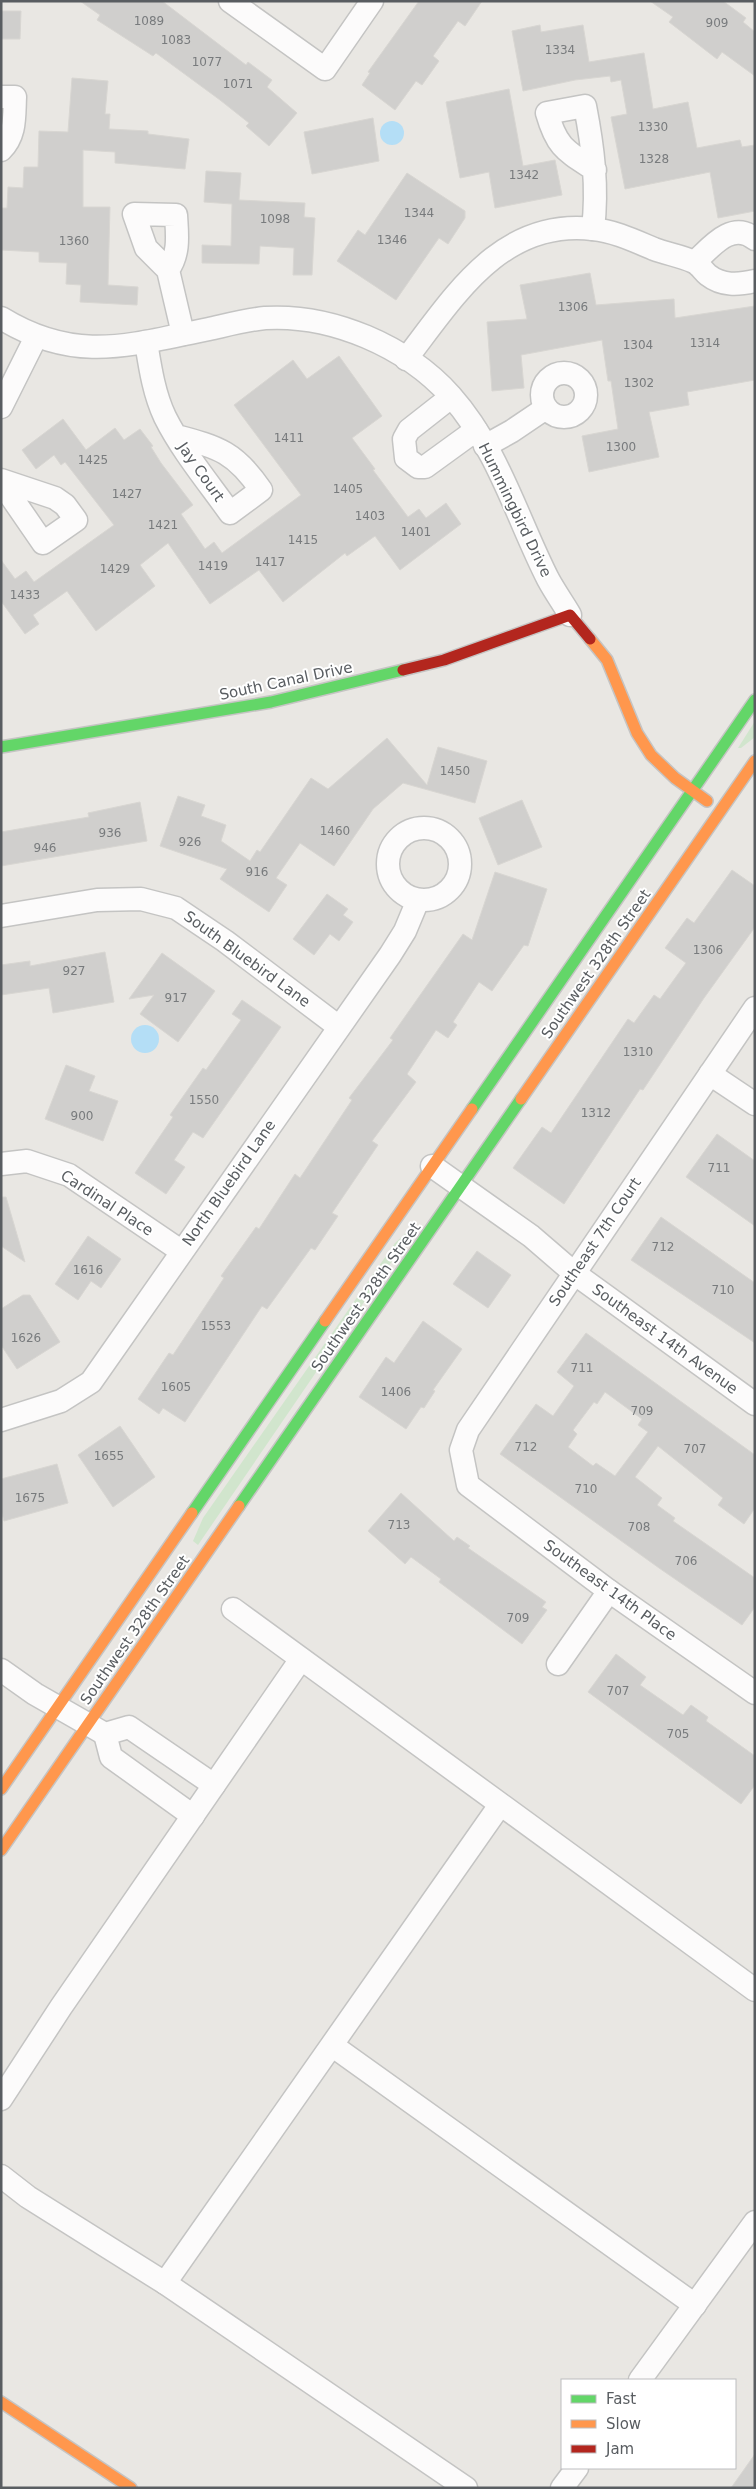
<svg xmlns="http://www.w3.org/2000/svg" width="756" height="2489" viewBox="0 0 756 2489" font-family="'DejaVu Sans',sans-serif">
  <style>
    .green { fill: #d1e5cd }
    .water { fill: #b4def6 }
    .building { fill: #d0cfcd; stroke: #d8d6d2; fill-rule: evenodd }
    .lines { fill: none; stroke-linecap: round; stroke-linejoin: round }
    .street-casing { stroke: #c4c4c3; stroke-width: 25 }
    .fast-casing { stroke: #c5c4c3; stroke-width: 14 }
    .slow-casing { stroke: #c5c4c3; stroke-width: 14 }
    .jam-casing { stroke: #c5c4c3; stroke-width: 14 }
    .street { stroke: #fcfbfb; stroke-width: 22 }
    .fast { stroke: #63d668; stroke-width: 11 }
    .slow { stroke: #ff974d; stroke-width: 11 }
    .jam { stroke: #b3261e; stroke-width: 11 }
    .labels { text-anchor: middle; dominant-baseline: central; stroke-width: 4; stroke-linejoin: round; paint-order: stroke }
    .number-label { font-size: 12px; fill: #787b7d }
    .street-label { font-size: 15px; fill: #595d61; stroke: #fff }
  </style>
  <rect width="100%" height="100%" fill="#e9e7e3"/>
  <g class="green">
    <polygon points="755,721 755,737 741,748 738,748"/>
    <polygon points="414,1226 416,1226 198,1545 193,1541 203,1518 395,1243"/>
  </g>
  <g class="water">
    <circle cx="392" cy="133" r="12"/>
    <circle cx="145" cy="1039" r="14"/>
  </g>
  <g class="building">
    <polygon points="80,1 162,1 246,65 248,62 272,80 267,87 297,113 269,146 246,126 249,123 220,100 156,53 153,56 97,20 100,15"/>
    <polygon points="419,1 482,1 465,26 458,21 433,56 439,61 422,85 416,81 395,110 362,85 370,73 368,72"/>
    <polygon points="650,1 723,1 746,18 743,22 755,32 755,76 722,52 717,59 669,22 673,17"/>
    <polygon points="1,11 21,11 20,39 1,39"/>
    <polygon points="540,25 541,32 583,25 589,62 644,53 653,109 688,102 697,148 740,140 742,147 755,145 755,211 718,218 710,172 625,189 611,117 627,114 621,80 611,82 610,76 575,80 523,91 512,31"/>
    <polygon points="72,78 108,81 105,114 110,114 109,129 148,131 148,134 189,139 185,169 115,163 115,152 83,150 83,207 110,207 108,285 138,287 137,305 80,302 81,285 66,284 67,263 39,262 39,252 1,250 1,208 7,208 8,187 23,188 24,167 38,167 39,131 68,132"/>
    <polygon points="509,89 523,166 555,160 562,195 495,208 489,172 460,178 446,102"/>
    <polygon points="373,118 379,161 312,174 304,132"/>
    <polygon points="206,171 241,173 239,200 305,203 304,217 315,218 312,275 293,275 294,248 260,246 259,264 202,263 202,245 231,246 232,204 204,202"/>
    <polygon points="407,173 465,211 465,218 448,244 439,238 396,300 337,261 358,230 365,235"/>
    <polygon points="590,273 596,305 674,299 675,318 755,306 755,380 687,392 689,405 649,412 659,457 589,472 582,436 618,429 611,381 608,381 602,340 521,355 524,388 492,391 487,322 527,319 520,285"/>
    <polygon points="339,356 382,416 352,438 375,469 373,470 408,517 419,509 426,518 446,503 461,524 400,570 375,536 347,556 345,553 283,602 259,570 210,604 168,543 140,565 155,586 96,631 67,591 33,615 39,624 25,634 1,601 1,560 15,579 26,571 34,582 114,525 65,462 61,465 54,455 36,469 22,450 63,419 86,450 115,428 124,440 140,429 153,446 151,447 161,463 193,505 181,514 205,549 214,542 222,553 301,495 234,405 293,360 307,379"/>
    <polygon points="387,738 427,785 438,747 487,761 475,803 403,783 373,809 334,866 300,843 276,878 287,885 269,912 220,879 227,869 160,846 178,796 205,805 201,816 226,825 221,841 250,861 257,850 260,852 311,778 328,789"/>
    <polygon points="522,800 542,847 498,865 479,818"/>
    <polygon points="140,802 147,841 1,866 1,832 89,817 88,813"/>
    <polygon points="732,870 755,886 755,927 704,998 643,1090 640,1089 564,1204 513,1168 542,1127 551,1133 628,1019 634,1023 654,995 660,999 686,963 665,948 687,918 694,923"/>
    <polygon points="495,872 547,889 528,946 524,945 492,991 479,982 453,1022 457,1025 448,1038 436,1030 407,1074 416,1082 372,1141 378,1145 332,1213 338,1216 315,1250 311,1248 267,1309 262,1306 185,1422 163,1408 159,1414 138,1399 169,1353 173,1355 224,1278 221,1276 256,1227 259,1229 295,1174 300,1178 352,1100 349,1098 393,1040 390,1038 463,934 472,940"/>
    <polygon points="327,894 348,909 343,915 353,922 339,941 330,934 314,955 293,939"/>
    <polygon points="105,952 114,1002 53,1013 49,988 1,995 1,965 30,961 30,966"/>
    <polygon points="162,953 215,991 178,1042 140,1014 154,995 129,999"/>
    <polygon points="242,1000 281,1027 203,1138 193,1132 174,1160 185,1167 166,1194 135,1173 173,1117 170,1115 203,1068 206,1070 241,1020 232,1014"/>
    <polygon points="66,1065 95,1076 89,1091 118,1101 103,1141 45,1119"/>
    <polygon points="717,1134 755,1161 755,1226 686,1177"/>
    <polygon points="1,1197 6,1197 25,1262 1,1246"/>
    <polygon points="661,1217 755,1283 755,1343 631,1260"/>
    <polygon points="88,1236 121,1259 101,1288 91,1281 78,1300 55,1284"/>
    <polygon points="477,1251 511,1275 488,1308 453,1284"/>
    <polygon points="23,1295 30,1295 60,1342 17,1369 1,1345 1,1309"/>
    <polygon points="423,1321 462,1349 433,1390 435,1391 424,1408 421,1407 406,1429 359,1397 386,1357 394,1363"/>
    <path d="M586,1333L755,1455V1508L744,1524L718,1505L723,1498L658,1446L635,1477L662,1498L657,1505L675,1518L673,1521L755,1578V1607L742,1625L659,1568L500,1454L536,1404L553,1416L574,1386L557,1372ZM605,1392L642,1419L638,1425L648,1432L615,1476L596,1463L593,1466L568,1447L577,1434L573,1430L594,1402L597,1404Z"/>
    <polygon points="120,1426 155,1477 113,1507 78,1455"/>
    <polygon points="57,1464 68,1503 4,1521 1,1510 1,1479"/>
    <polygon points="401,1493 454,1541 457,1537 470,1546 468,1548 546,1602 542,1607 547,1610 522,1644 439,1582 441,1579 411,1557 405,1564 368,1531"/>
    <polygon points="616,1654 646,1677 640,1685 683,1715 691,1705 708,1717 706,1721 755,1756 755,1785 741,1804 588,1692"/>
    <polygon points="755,2454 755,2488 731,2488"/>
  </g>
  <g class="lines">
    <defs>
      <g id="street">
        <polyline points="230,1 325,69 372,1"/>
        <path d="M1,97H15C14,117 16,135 1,150"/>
        <path d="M593,229C598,187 593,147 585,106L547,113C557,148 566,151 595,170"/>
        <path d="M695,262C711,247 732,220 755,239"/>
        <path d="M168,270L146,248L134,214L176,215C177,234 180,253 168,270L183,334"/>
        <path d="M1,318C76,364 129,345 209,329C227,325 246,320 265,318C332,314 406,346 451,396C498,449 517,518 548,579C555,592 563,603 570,615"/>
        <path d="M146,342C150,367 154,394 165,417C182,451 208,482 230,513L261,490C236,453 219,447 176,436"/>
        <path d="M406,359C454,297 501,218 593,229C614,231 635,241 654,249C667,254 682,256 694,262C700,265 703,271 708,275C722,286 738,285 755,281"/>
        <circle cx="564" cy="395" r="22"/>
        <polyline points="451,397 409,430 404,439 406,458 418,467 425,467 476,430"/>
        <polyline points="1,407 36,337"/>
        <polyline points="485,446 512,431 546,408"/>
        <polyline points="1,480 55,498 65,505 76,520 43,543 1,482"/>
        <circle cx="424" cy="864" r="36"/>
        <polyline points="1,916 97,900 141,899 176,908 225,941 339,1027"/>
        <polyline points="755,1008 468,1430 461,1450 468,1485 609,1591 755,1693"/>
        <polyline points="710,1074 755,1104"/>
        <polyline points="1,1164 27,1161 69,1175 181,1251"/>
        <polyline points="432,1166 531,1236 574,1273 755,1404"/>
        <polyline points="1,1420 61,1401 91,1382 390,955 405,931 418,900"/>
        <polyline points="233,1609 755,1990"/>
        <polyline points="558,1664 609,1591"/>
        <polyline points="1,1670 35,1694 105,1734 129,1727 214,1785"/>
        <polyline points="105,1734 111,1757 193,1816"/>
        <polyline points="333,2046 695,2305"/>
        <polyline points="1,2099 61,2007 301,1659"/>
        <polyline points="1,2176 28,2197 165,2283 466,2488"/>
        <polyline points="165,2283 500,1805"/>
        <polyline points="640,2380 755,2222"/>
        <polyline points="562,2488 577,2468"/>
      </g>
      <g id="fast">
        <polyline points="1,747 271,702 403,670"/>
        <polyline points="472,1109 755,700"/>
        <polyline points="239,1506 521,1099"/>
        <polyline points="192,1513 325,1321"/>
      </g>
      <g id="slow">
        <polyline points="590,639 607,660 637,733 651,755 675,778 707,801"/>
        <polyline points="521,1099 755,761"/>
        <polyline points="325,1321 472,1109"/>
        <polyline points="1,1789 192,1513"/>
        <polyline points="1,1850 239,1506"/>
        <polyline points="1,2402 131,2488"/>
      </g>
      <polyline id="jam" points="403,670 444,660 570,615 590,639"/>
    </defs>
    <use href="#street" class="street-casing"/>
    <use href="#fast" class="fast-casing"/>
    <use href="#slow" class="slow-casing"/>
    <use href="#jam" class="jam-casing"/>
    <use href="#street" class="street"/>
    <use href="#fast" class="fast"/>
    <use href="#slow" class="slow"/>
    <use href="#jam" class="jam"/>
  </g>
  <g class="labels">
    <g class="number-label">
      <text x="149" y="21">1089</text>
      <text x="717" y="23">909</text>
      <text x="176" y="40">1083</text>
      <text x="560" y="50">1334</text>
      <text x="207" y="62">1077</text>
      <text x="238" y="84">1071</text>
      <text x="653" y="127">1330</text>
      <text x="654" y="159">1328</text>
      <text x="524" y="175">1342</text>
      <text x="419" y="213">1344</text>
      <text x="275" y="219">1098</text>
      <text x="392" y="240">1346</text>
      <text x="74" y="241">1360</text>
      <text x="573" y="307">1306</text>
      <text x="705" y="343">1314</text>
      <text x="638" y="345">1304</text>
      <text x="639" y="383">1302</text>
      <text x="289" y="438">1411</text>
      <text x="621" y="447">1300</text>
      <text x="93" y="460">1425</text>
      <text x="348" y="489">1405</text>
      <text x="127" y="494">1427</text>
      <text x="370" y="516">1403</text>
      <text x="163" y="525">1421</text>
      <text x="416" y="532">1401</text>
      <text x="303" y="540">1415</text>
      <text x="270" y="562">1417</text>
      <text x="213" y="566">1419</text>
      <text x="115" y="569">1429</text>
      <text x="25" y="595">1433</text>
      <text x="455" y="771">1450</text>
      <text x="335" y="831">1460</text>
      <text x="110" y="833">936</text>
      <text x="190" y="842">926</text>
      <text x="45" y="848">946</text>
      <text x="257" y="872">916</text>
      <text x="708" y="950">1306</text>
      <text x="74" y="971">927</text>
      <text x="176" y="998">917</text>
      <text x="638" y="1052">1310</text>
      <text x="204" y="1100">1550</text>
      <text x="596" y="1113">1312</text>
      <text x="82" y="1116">900</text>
      <text x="719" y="1168">711</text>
      <text x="663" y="1247">712</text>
      <text x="88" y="1270">1616</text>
      <text x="723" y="1290">710</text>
      <text x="216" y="1326">1553</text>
      <text x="26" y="1338">1626</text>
      <text x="582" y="1368">711</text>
      <text x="176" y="1387">1605</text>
      <text x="396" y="1392">1406</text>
      <text x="642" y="1411">709</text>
      <text x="526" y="1447">712</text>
      <text x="695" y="1449">707</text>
      <text x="109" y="1456">1655</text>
      <text x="586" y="1489">710</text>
      <text x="30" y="1498">1675</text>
      <text x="399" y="1525">713</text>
      <text x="639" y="1527">708</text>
      <text x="686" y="1561">706</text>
      <text x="518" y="1618">709</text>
      <text x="618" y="1691">707</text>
      <text x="678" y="1734">705</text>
    </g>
    <g class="street-label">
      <text transform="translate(201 472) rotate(55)">Jay Court</text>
      <text transform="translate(515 510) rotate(64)">Hummingbird Drive</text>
      <text transform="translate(286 681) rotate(-12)">South Canal Drive</text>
      <text transform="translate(247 959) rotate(36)">South Bluebird Lane</text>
      <text transform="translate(596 964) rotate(-55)">Southwest 328th Street</text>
      <text transform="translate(229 1183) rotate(-55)">North Bluebird Lane</text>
      <text transform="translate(107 1203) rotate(33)">Cardinal Place</text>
      <text transform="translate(595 1242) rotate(-56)">Southeast 7th Court</text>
      <text transform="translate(366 1297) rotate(-55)">Southwest 328th Street</text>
      <text transform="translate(665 1339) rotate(36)">Southeast 14th Avenue</text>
      <text transform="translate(610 1590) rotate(36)">Southeast 14th Place</text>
      <text transform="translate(135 1630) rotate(-55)">Southwest 328th Street</text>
    </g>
  </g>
  <rect width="756" height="2489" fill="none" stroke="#595d61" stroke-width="5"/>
  <rect x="561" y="2379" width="175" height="90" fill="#ffffff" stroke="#bdbec0"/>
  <rect x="571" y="2395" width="25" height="8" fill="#63d668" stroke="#bdbec0"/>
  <text x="606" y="2404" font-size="15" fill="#595d61">Fast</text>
  <rect x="571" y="2420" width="25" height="8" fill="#ff974d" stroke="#bdbec0"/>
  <text x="606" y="2429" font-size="15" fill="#595d61">Slow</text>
  <rect x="571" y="2445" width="25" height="8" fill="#b3261e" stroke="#bdbec0"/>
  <text x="606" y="2454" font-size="15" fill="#595d61">Jam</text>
</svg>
